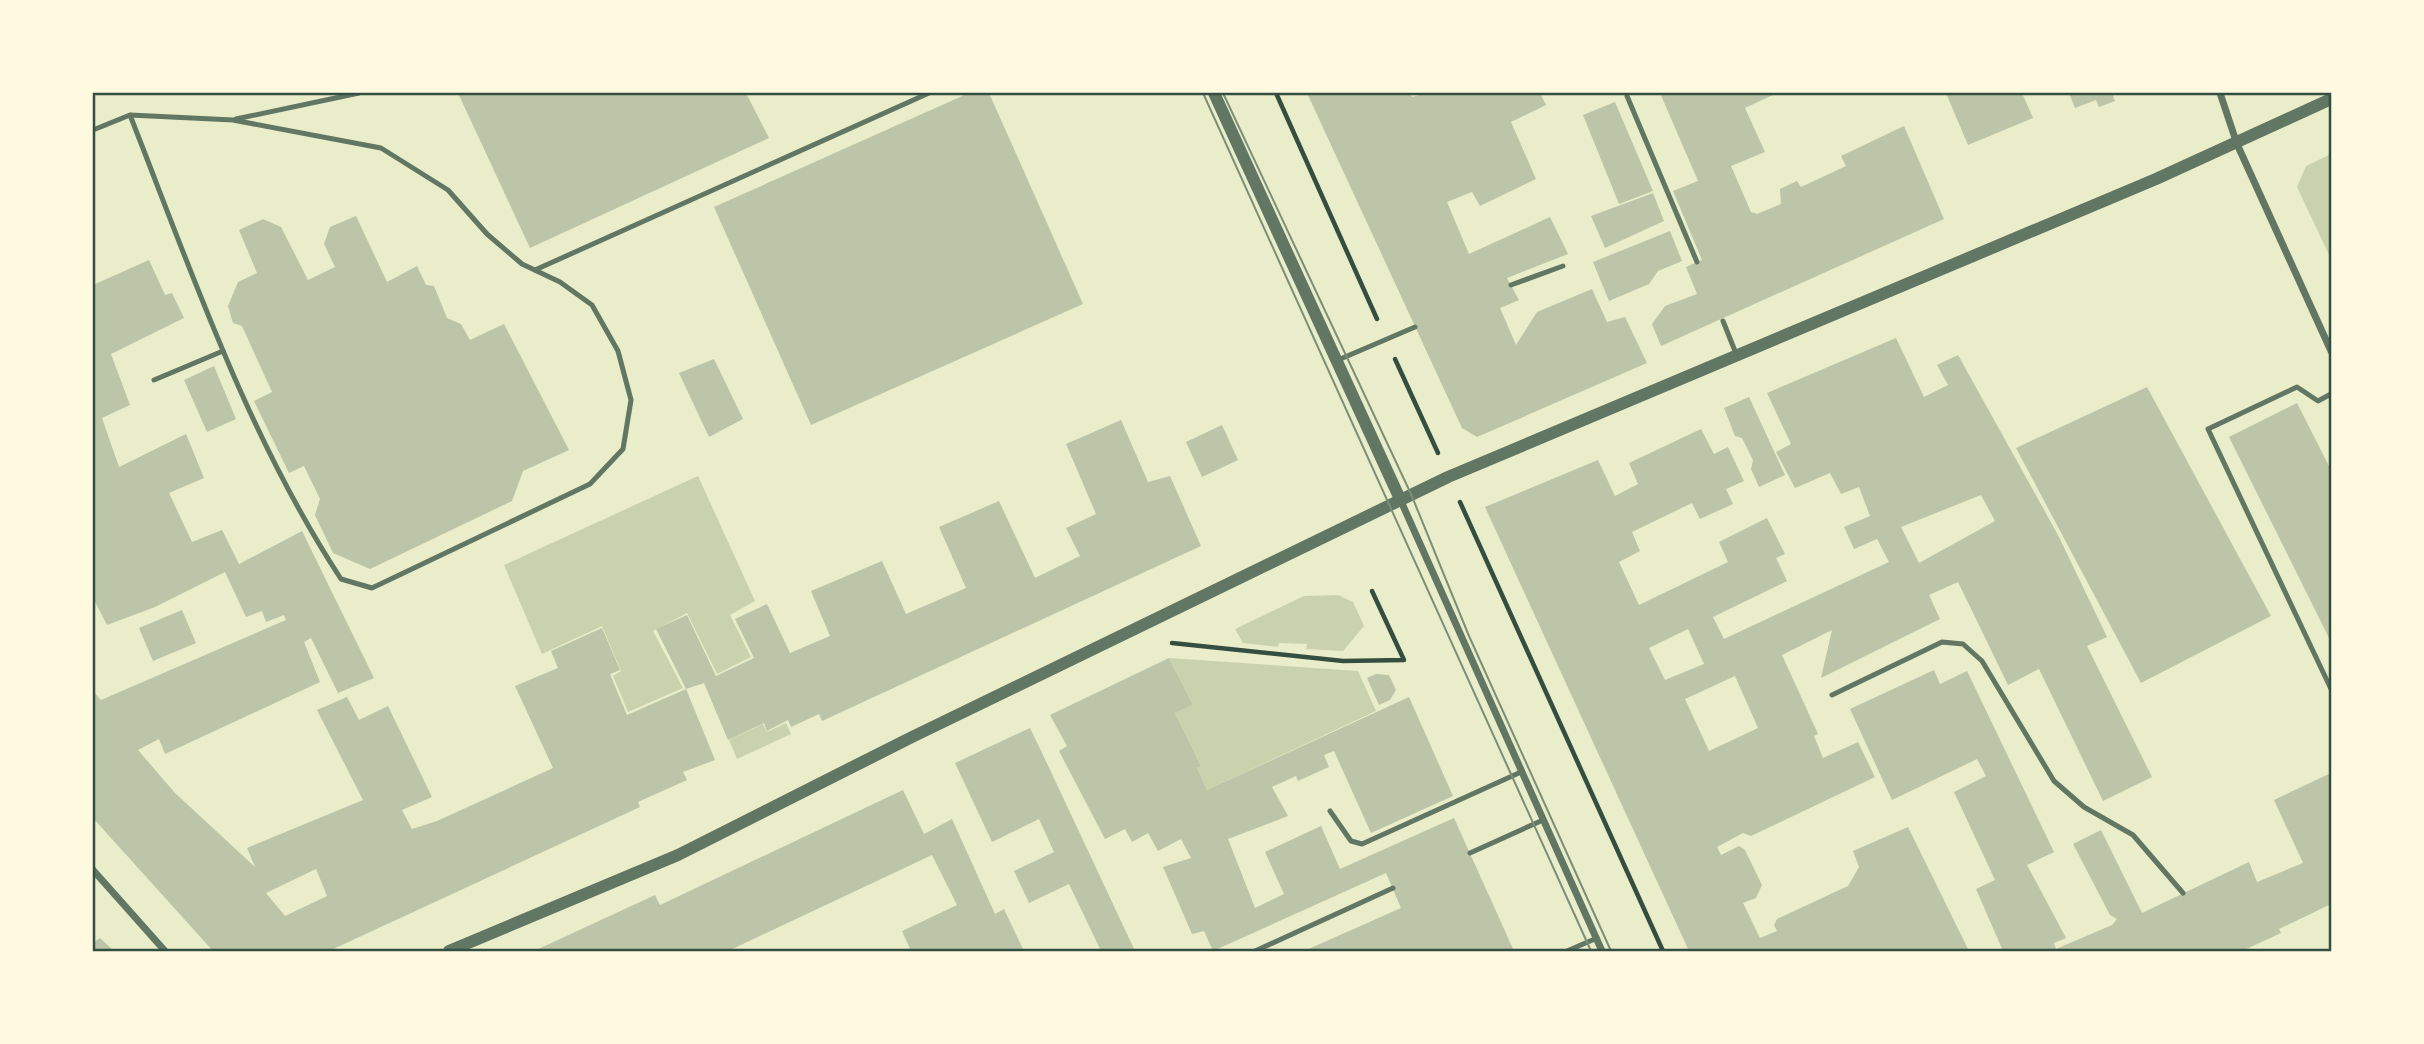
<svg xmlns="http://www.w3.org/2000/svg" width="2424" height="1044" viewBox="0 0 2424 1044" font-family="Roboto,sans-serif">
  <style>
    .green { fill: #cad2ad }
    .building { fill: #bcc5a7; fill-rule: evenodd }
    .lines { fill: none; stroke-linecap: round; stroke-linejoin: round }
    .path { stroke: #344e41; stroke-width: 4.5 }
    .service { stroke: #617663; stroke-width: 5 }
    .minor { stroke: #617663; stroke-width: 7 }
    .tertiary { stroke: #617663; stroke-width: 12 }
    .tram { stroke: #7c8e77; stroke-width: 2 }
    .neatline { fill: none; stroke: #344e41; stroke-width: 2.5 }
  </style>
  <rect width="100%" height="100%" fill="#e9edc9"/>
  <g class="green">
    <polygon points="2331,154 2331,259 2297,187 2306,166"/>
    <polygon points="698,476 755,601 730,615 751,657 717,674 687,613 653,631 683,688 628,712 613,676 621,671 602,626 542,654 504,565"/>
    <polygon points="1338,595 1353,602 1364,626 1343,651 1306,649 1307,644 1279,643 1278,647 1243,643 1235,629 1304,596"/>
    <polygon points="1169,658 1358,671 1376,711 1207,790 1197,768 1201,766 1175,713 1193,705"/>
    <polygon points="786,723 791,734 737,759 729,740 763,724 767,732"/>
  </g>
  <g class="building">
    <polygon points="458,93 746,93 769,138 530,248"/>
    <polygon points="969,93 989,93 1083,304 811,425 714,207"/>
    <polygon points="1307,93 1410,93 1412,97 1426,93 1540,93 1546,105 1511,122 1536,179 1480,206 1472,192 1447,202 1469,254 1550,217 1568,254 1507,278 1519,300 1500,308 1516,345 1537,312 1592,289 1607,322 1625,317 1647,363 1477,437 1462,428"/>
    <polygon points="1660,93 1777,93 1745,108 1765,152 1731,166 1751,212 1757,214 1781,204 1780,189 1797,181 1801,187 1846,166 1841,156 1904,126 1944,219 1661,346 1652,324 1665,306 1697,294 1686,267 1702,260 1673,191 1698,181"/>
    <polygon points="1946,93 2022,93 2033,118 1968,145"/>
    <polygon points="2069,93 2112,93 2115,101 2099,107 2096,100 2075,108"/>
    <polygon points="1615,102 1653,191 1619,204 1583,115"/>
    <polygon points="1653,193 1664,221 1605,248 1591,216"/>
    <polygon points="356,216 387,282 417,266 426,285 434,286 447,318 461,324 470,340 504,324 569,450 523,471 512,501 370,569 333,553 315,515 320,499 304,466 289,473 254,401 272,392 242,326 233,323 228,306 238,282 257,273 239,230 263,219 281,227 308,280 335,267 324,244 330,227"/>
    <polygon points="1670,231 1682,261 1658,271 1649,284 1609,301 1593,262"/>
    <path d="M149,260L165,295L172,293L184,318L111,354L130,405L102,418L119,467L186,434L204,478L169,493L192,542L222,530L239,564L302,531L374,678L338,693L311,638L304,642L320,682L165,754L159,739L138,750L175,793L255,867L247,848L363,800L317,710L347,697L359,720L388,706L432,797L402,810L412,829L437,821L553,768L515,686L558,668L551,651L602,628L620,670L610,674L627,715L686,689L715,760L683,772L687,780L638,802L640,807L329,951H213L93,818V691L101,700L286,620L284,615L266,622L262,611L246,617L225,572L155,607L107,625L93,598V285ZM316,869L327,896L285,916L266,893Z"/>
    <path d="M1896,338L1924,397L1948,385L1937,365L1958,355L2058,535L2107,637L2087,646L2152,777L2103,801L2039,669L2008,685L1958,582L1929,595L1940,619L1821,678L1832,630L1782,655L1818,734L1814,736L1823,758L1858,742L1875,777L1751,836L1743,833L1717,847L1721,855L1739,846L1745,850L1762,885L1756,898L1743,903L1760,938L1777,931L1774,925L1777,919L1848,886L1859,867L1853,851L1908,827L1969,951H1689L1485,507L1598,460L1615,496L1638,484L1629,463L1701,429L1714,454L1728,447L1744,481L1726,489L1733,504L1700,519L1692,503L1632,532L1640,551L1619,562L1639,605L1728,562L1719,542L1767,518L1785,554L1776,558L1787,581L1713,617L1724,639L1889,562L1877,539L1854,549L1844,527L1870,516L1859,487L1841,494L1830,473L1795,488L1776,452L1791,444L1767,393ZM1981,495L1995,521L1919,563L1901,527ZM1688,629L1704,664L1665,680L1649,648ZM1735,676L1758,728L1709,751L1685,699Z"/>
    <polygon points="714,359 743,419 709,437 679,373"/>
    <polygon points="214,366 236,419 207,432 184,380"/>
    <polygon points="2147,387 2271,616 2141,683 2016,448"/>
    <polygon points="1749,397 1785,475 1759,487 1751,469 1753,460 1742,438 1735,436 1724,408"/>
    <polygon points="2297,403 2331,470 2331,642 2229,437"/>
    <polygon points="1121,420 1148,482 1170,476 1201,546 822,721 819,714 791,727 788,720 767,731 764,723 728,740 704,683 686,689 656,629 687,615 716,676 754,658 735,619 767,604 790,653 830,636 811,591 882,561 906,614 966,588 939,527 999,501 1035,578 1080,556 1066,528 1096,514 1066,444"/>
    <polygon points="1222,425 1238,460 1202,477 1186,442"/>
    <polygon points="182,610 196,643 153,661 139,628"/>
    <polygon points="1169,658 1193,705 1175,713 1201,766 1197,768 1207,790 1409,697 1453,796 1371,833 1334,751 1324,755 1329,767 1298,781 1296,776 1272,787 1288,816 1228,839 1255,908 1284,894 1265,852 1321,826 1340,869 1454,818 1514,951 1304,951 1401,908 1386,873 1213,951 1204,931 1192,934 1163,867 1191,858 1181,839 1158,851 1148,833 1132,842 1125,829 1105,839 1059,751 1067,746 1050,715"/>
    <polygon points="1934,670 1940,684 1967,671 2054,852 2027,865 2066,938 2054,943 2056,949 2112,925 2117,919 2110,915 2073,844 2101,830 2142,913 2249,862 2257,882 2303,863 2274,800 2331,773 2331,904 2279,929 2281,933 2242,951 2003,951 1976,889 1995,880 1954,792 1986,776 1977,759 1892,800 1850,709"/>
    <polygon points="1376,674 1389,675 1396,690 1390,700 1379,705 1367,678"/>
    <polygon points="1030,728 1044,757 1135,951 1101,951 1069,884 1029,903 1014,871 1054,852 1039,819 992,842 955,763"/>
    <polygon points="903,790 924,834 952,819 995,914 1004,909 1024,951 911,951 902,931 957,905 932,855 728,951 534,951 655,895 660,905"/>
    <polygon points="100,938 114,951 93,951 93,943"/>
  </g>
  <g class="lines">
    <g class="path">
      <polyline points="1276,93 1377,319"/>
      <polyline points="1395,359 1438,453"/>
      <polyline points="1460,502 1663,951"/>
      <polyline points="1172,643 1343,661 1404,660 1372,591"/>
    </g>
    <g class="service">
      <polyline points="1627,96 1697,262"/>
      <polyline points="236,119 359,93"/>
      <path d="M93,130L130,115L233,120L381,148L448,190L487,234L522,264L560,282L592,305L618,351L631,400L623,449L590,484L372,588L341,579C248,437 192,273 130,115"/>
      <polyline points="535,270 929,93"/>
      <polyline points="1511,285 1563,266"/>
      <polyline points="1723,321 1737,356"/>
      <polyline points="1338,360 1415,327"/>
      <polyline points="154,380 223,351"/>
      <polyline points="2331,394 2318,401 2297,387 2208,429 2331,689"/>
      <polyline points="1832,695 1942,642 1963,644 1982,661 2054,781 2084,807 2133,835 2183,893"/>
      <polyline points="1330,811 1351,841 1362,844 1521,772"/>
      <polyline points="1470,853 1543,820"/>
      <polyline points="1255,951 1393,888"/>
      <polyline points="1567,951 1597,938"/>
    </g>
    <g class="minor">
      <polyline points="2220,93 2237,144 2331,351"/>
      <polyline points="1400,499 1602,951"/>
      <polyline points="93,870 165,951"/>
    </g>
    <g class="tertiary">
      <polyline points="1214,93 1400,499"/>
      <polyline points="449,951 678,855 912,737 1448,477 2156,179 2331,99"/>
    </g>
    <g class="tram">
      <polyline points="1203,93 1591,951"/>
      <polyline points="1223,93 1411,494 1469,636 1611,951"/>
    </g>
  </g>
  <rect width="2424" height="1044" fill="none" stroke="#fefae0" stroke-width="189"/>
  <rect x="94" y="94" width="2236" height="856" class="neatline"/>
</svg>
